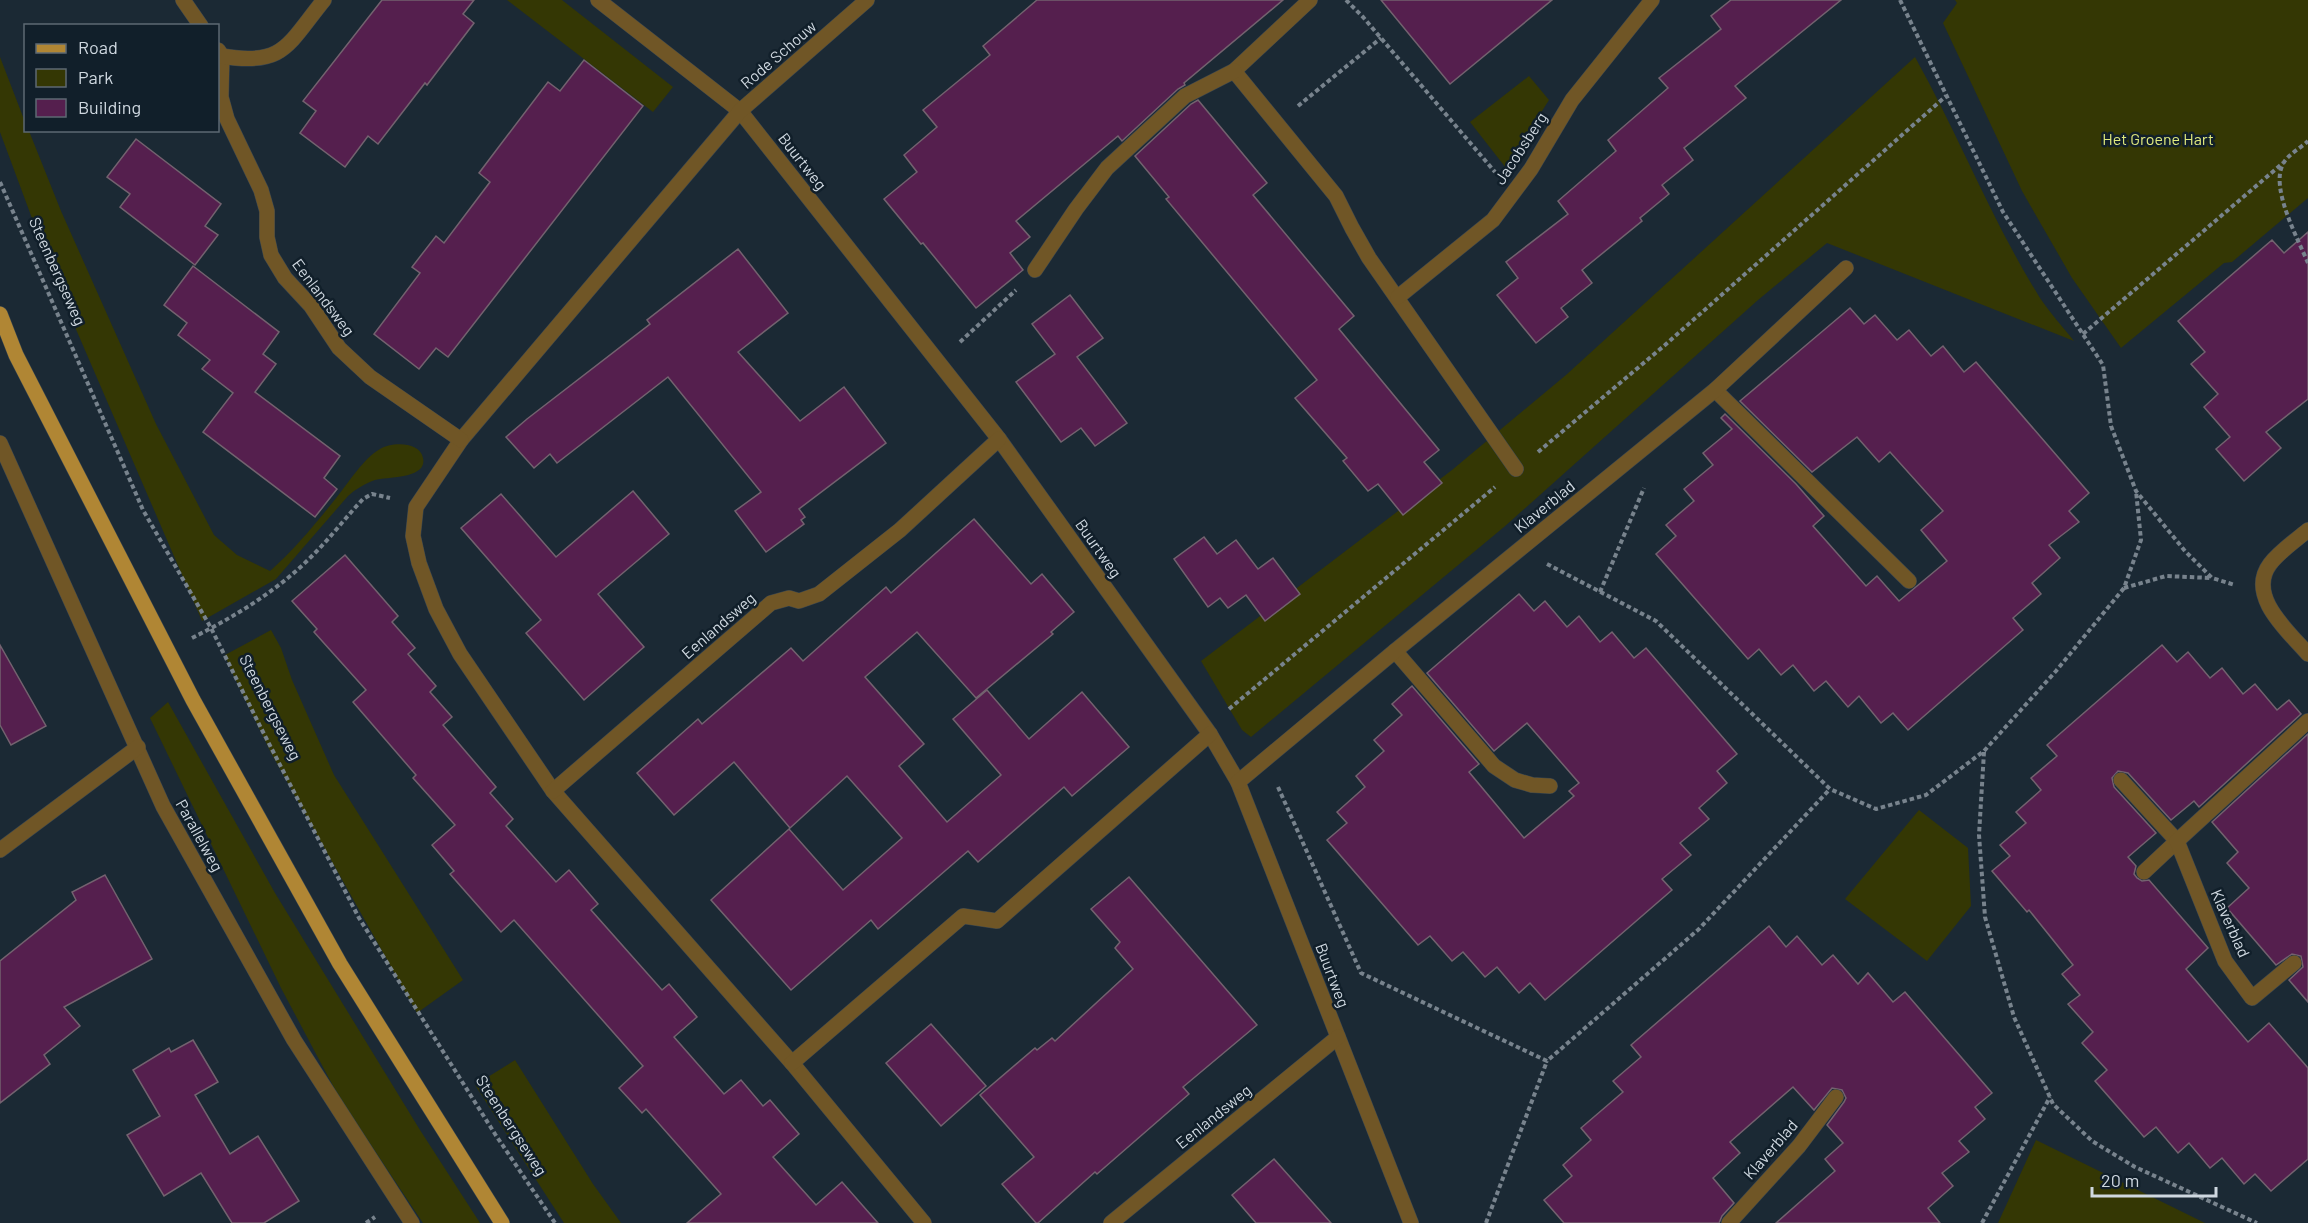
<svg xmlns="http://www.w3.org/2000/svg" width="2308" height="1223" viewBox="0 0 2308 1223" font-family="Barlow,sans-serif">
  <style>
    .green { fill: #343704 }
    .building { fill: #551f4e; stroke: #73626f; stroke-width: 1.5 }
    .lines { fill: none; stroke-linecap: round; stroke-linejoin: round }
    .minor-casing { stroke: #384550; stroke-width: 16 }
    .major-casing { stroke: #384550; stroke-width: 16 }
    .path { stroke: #78838d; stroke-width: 4; stroke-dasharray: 4.5 3; stroke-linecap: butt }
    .minor { stroke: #705626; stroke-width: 15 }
    .major { stroke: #b08634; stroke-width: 15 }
    .labels { text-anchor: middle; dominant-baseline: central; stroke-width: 5; stroke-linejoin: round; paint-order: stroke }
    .street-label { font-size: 16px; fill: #cfd8e0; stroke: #111f2a }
    .park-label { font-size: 16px; fill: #e1ea7e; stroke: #111f2a }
  </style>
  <rect width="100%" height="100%" fill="#1b2934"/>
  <g class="green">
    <polygon points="507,0 562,0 673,87 653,112"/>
    <polygon points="1955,0 2308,0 2308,198 2232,262 2224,263 2121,348 2072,278 2022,191 1943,23 1957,3"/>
    <path d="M0,57L25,122L26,130L29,131L61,211L156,424L214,535L237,555L270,571C296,548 316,523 337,497C349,482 363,459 380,449C391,442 420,441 423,458C428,479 387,477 375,480C364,484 356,489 348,496L276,579L202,621L56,283L0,132Z"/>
    <path d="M1915,57C1959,136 1992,221 2040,298C2050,313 2063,327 2074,341L1827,243L1758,300L1504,527L1251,737L1242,730L1201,661L1452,470L1566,375Z"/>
    <polygon points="1529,76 1549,100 1506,168 1470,122"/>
    <polygon points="271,630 281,648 292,680 334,775 463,980 417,1013 271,753 230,668 225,655"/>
    <polygon points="168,702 275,893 420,1130 480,1223 423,1223 340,1099 281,988 150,718"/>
    <polygon points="1919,810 1968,848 1971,906 1927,961 1845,899"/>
    <polygon points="515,1060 593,1184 621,1223 564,1223 475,1085"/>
    <polygon points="2036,1140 2205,1223 1998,1223"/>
  </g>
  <g class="building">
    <polygon points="382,0 474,0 463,14 474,23 427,85 425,83 378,144 368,136 345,167 300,133 316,111 303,101"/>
    <polygon points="1037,0 1283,0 1184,83 1185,85 1178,89 1122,141 1118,136 1016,221 1030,237 1010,253 1023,270 976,308 923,243 921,244 884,199 917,172 904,155 937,127 923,110 990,55 983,46"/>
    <polygon points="1381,0 1552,0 1450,84"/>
    <polygon points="1731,0 1841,0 1735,86 1746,98 1684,148 1693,160 1662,185 1669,194 1640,218 1642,221 1582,270 1592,283 1561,308 1568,317 1536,343 1497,295 1518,278 1506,262 1568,214 1558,201 1616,151 1608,140 1668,88 1659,78 1721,29 1711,16"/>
    <polygon points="584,60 643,106 448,357 436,348 419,369 374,334 420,273 412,267 436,236 444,243 490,182 479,173 548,82 560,91"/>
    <polygon points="1198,100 1267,183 1253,195 1354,316 1339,329 1439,450 1424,462 1442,483 1403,515 1378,484 1368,491 1343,461 1347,458 1295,398 1317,380 1166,199 1169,197 1135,156 1191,104"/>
    <polygon points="136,139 221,204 205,226 218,235 195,265 120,207 130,194 107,177"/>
    <polygon points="2308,232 2308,399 2266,432 2281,448 2244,481 2216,449 2230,437 2204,407 2218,394 2191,364 2205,352 2178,321 2272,240 2284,253"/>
    <polygon points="738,249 788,313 738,352 800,421 844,387 886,443 799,509 805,517 801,520 804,524 766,552 735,511 761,492 668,377 557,463 550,454 534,468 506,437 527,419 650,324 647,320"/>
    <polygon points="193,266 279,332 263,354 276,364 255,392 340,456 324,478 337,489 315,517 203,432 233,393 202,369 210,360 178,335 187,323 164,305"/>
    <polygon points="1070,295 1103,338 1077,357 1127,423 1095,446 1081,428 1061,442 1016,382 1055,354 1032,324"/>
    <polygon points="1850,308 1864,324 1875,315 1897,340 1909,330 1931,356 1943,346 1964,372 1976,362 2089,493 2069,511 2079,522 2049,545 2060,558 2032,583 2041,594 2013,618 2023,630 1908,730 1893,713 1881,723 1859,696 1848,707 1826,681 1814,691 1793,665 1781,675 1759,649 1748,659 1656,554 1676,536 1666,525 1694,501 1684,489 1713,465 1703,453 1732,429 1721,418 1725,414 1796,484 1824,516 1813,526 1866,586 1877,576 1899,601 1947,561 1921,530 1943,511 1890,452 1879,462 1857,437 1812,472 1740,401"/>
    <polygon points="633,491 669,534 598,594 644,647 584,700 526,633 541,620 461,528 501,494 556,557"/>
    <polygon points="974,519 1031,584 1042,574 1074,612 1051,632 1053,634 976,698 917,632 865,677 924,744 899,766 947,822 1001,775 953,719 987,690 1029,739 1082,692 1129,747 1072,796 1064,787 978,862 968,851 878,929 871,920 791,990 711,900 789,829 843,890 902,838 847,776 790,828 734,762 674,815 637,773 698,719 702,724 791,648 803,661 886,587 891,593"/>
    <polygon points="1204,537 1217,554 1236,540 1258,569 1273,558 1300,594 1265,621 1246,595 1228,608 1220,598 1208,607 1174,559"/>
    <polygon points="345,555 398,616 392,622 415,648 408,654 436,686 430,692 452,717 443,725 496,787 490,793 513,819 506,826 556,882 569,870 598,904 591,910 662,990 669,984 697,1017 674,1037 724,1094 741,1080 763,1106 770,1100 799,1134 773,1157 816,1205 842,1182 878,1223 687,1223 721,1194 646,1109 642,1113 619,1088 643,1066 514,920 501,932 450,874 454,871 432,845 455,825 413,778 416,775 353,702 366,690 314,632 317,629 292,601"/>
    <polygon points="1519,594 1534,611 1545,601 1567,627 1579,616 1600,642 1612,632 1634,658 1646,648 1737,754 1717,771 1727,783 1699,808 1709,819 1680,843 1691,855 1662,879 1672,890 1545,1000 1530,983 1519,993 1497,967 1485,977 1463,952 1452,961 1430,936 1418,945 1327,840 1347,823 1337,812 1365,787 1356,776 1384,751 1374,740 1402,715 1392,704 1412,686 1479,764 1469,772 1524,838 1574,796 1569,791 1579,783 1527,723 1494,751 1427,673"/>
    <polygon points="0,645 46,726 11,745 0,725"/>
    <polygon points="2162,645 2177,662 2188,652 2210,678 2222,668 2243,694 2255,684 2277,710 2289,700 2301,714 2199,807 2194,801 2171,820 2128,773 2118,771 2112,778 2114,787 2156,833 2128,857 2136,866 2134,874 2137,878 2142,881 2149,880 2208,948 2186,969 2248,1042 2269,1023 2308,1068 2308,1159 2271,1191 2255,1174 2244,1184 2222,1158 2210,1168 2189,1143 2178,1153 2156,1127 2144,1137 2095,1081 2107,1070 2082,1043 2093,1032 2068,1004 2080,995 2062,974 2073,965 2029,910 2027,912 1992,871 2010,856 2000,845 2026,823 2016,812 2041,790 2031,778 2057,756 2047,745"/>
    <polygon points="2308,734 2308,1002 2289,980 2303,967 2301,956 2292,954 2276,965 2227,908 2249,888 2227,863 2238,852 2212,822"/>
    <polygon points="105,875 152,959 64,1007 80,1026 44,1055 50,1064 0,1103 0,961 76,900 72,892"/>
    <polygon points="1129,877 1257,1025 1183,1087 1189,1094 1097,1174 1095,1172 1038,1223 1036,1223 1002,1184 1034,1157 980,1095 1035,1048 1037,1050 1052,1038 1055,1041 1133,969 1115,948 1120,942 1091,909"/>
    <polygon points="1769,926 1786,947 1797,936 1822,965 1833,955 1858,984 1868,973 1893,1002 1905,992 1992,1093 1975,1107 1985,1119 1959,1141 1969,1152 1942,1173 1953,1186 1928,1208 1940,1223 1776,1223 1835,1171 1825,1159 1843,1143 1827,1125 1844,1102 1846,1098 1842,1090 1832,1088 1814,1110 1793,1087 1730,1142 1740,1153 1713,1178 1734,1203 1722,1216 1719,1223 1564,1223 1544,1200 1572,1176 1563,1165 1591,1140 1581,1128 1623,1092 1613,1081 1641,1057 1631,1045"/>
    <polygon points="931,1024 986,1086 941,1126 886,1063"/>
    <polygon points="193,1040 218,1082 195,1095 230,1154 258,1136 299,1201 264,1223 232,1223 201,1173 164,1196 127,1135 160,1116 133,1070 169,1048 171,1052"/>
    <polygon points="1274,1159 1331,1223 1256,1223 1232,1195"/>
  </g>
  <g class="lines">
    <defs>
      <g id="minor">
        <polyline points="183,0 201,26"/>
        <polyline points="598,0 740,111 999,439 1210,734 1238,782 1411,1223"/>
        <polyline points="867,0 740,111 461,440 416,507 413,536 419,563 436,609 460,654 553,791 792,1063 924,1223"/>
        <polyline points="1310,0 1234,71 1336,196 1352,228 1369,258 1516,469"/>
        <polyline points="218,50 222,56 221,97 227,119 261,190 267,211 267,237 271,255 285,278 311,306 339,348 370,377 461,440"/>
        <path d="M222,56C284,67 288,44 324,0"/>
        <polyline points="1035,270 1076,209 1107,168 1185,96 1234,71"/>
        <polyline points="1398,297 1493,220 1531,169 1572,100 1652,0"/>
        <polyline points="1715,390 1909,581"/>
        <polyline points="0,443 163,806 294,1040 412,1223"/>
        <path d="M2308,530C2295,541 2280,551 2270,564C2246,596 2289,632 2308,654"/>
        <polyline points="1395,651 1494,766 1515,780 1532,785 1550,786"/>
        <polyline points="2121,780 2177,841 2144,872"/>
        <polyline points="1238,782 1395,651 1715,390 1846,268"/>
        <polyline points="553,791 771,603 789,598 799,601 819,594 900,530 999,439"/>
        <polyline points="0,850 138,747"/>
        <polyline points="2294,963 2252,998 2225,961 2177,841 2308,721"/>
        <polyline points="792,1063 963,916 997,921 1210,734"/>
        <polyline points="1111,1223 1338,1037"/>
        <polyline points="1729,1223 1799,1146 1836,1097"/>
      </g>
      <polyline id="major" points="0,314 16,355 193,700 340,964 502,1223"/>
    </defs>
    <use href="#minor" class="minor-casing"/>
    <use href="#major" class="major-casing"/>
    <g class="path">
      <polyline points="1346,0 1363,17 1495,172"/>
      <polyline points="1900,0 2003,212 2103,365 2111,426 2136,491 2185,551 2212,578 2235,585"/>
      <polyline points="1298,106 1381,38"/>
      <polyline points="0,182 143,510 211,628 262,730 359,918 495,1134 555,1223"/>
      <path d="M2308,263C2298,239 2270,188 2283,164C2287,155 2301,148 2308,141"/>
      <polyline points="2083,334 2283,163"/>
      <polyline points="960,342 1016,290"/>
      <polyline points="1538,452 1665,345 1946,96"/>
      <polyline points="1547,564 1656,621 1830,789 1876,809 1926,795 1984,751 2056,671 2124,588 2141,540 2136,491"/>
      <polyline points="2124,588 2166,576 2211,578"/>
      <polyline points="1600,592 1644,488"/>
      <path d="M192,638C236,616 280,589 314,554C331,537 346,517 363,499L372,494L390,498"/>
      <polyline points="1229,709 1495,487"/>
      <polyline points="1984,752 1979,835 1985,917 2014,1017 2053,1104 2092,1141 2135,1167 2257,1223"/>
      <polyline points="1278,787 1361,973 1547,1061 1699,929 1830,789"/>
      <polyline points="366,1223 375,1217"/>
      <polyline points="1486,1223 1547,1061"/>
      <polyline points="1982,1223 2050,1097"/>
    </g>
    <use href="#minor" class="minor"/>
    <use href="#major" class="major"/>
  </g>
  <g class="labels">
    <g class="street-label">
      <text transform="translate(778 54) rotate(-41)">Rode Schouw</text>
      <text transform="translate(1520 148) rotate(-57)">Jacobsberg</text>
      <text transform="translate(803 161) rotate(52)">Buurtweg</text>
      <text transform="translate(58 271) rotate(66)">Steenbergseweg</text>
      <text transform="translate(324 297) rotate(53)">Eenlandsweg</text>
      <text transform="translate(1544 506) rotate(-39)">Klaverblad</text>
      <text transform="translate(1099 548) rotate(55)">Buurtweg</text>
      <text transform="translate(718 625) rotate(-41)">Eenlandsweg</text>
      <text transform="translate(271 707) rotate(63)">Steenbergseweg</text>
      <text transform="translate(200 835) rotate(61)">Parallelweg</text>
      <text transform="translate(2231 923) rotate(66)">Klaverblad</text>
      <text transform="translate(1333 975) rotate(69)">Buurtweg</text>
      <text transform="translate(1213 1116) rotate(-39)">Eenlandsweg</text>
      <text transform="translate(512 1125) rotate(57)">Steenbergseweg</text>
      <text transform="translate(1770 1149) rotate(-49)">Klaverblad</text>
    </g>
    <g class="park-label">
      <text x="2158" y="138">Het Groene Hart</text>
    </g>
  </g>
  <rect x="24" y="24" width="195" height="108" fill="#111f2a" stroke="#5d6973" stroke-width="1.5"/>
  <rect x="36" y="44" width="30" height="9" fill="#b08634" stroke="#5d6973" stroke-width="1.5"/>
  <text x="78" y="54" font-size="18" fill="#cfd8e0">Road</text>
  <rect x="36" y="69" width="30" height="18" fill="#343704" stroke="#5d6973" stroke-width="1.5"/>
  <text x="78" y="84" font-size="18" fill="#cfd8e0">Park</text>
  <rect x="36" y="99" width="30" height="18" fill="#551f4e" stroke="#5d6973" stroke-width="1.5"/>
  <text x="78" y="114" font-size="18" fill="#cfd8e0">Building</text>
  <path d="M2092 1187v9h124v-9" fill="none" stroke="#cfd8e0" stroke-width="3"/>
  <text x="2101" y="1187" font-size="18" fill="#cfd8e0" stroke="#111f2a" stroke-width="4.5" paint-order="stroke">20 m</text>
</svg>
